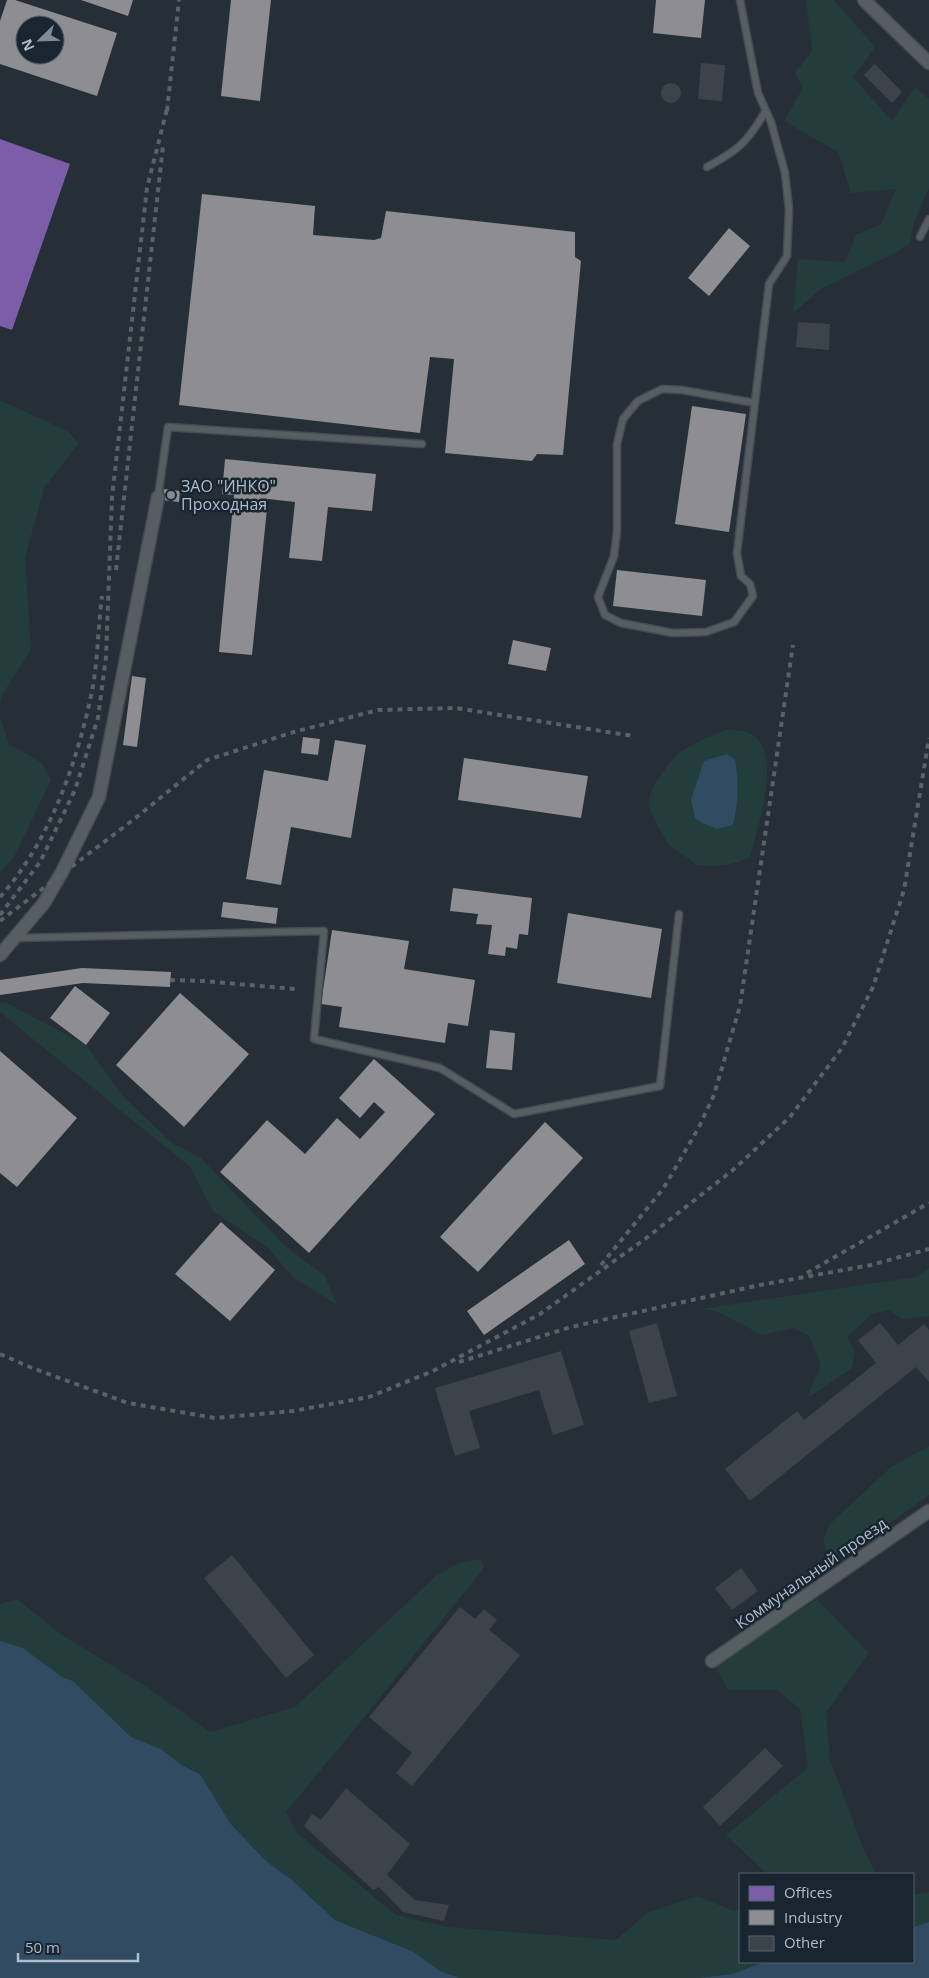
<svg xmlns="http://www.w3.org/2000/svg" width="929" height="1978" viewBox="0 0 929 1978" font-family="'Open Sans',sans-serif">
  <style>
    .green { fill: #233c3c }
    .water { fill: #314b62 }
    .offices { fill: #7b5ea7 }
    .industry { fill: #8d8d92; fill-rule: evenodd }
    .building { fill: #3c434a }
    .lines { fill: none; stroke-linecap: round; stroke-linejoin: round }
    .lane-casing { stroke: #454b51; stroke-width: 9 }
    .street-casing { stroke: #454b51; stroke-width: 15 }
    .lane { stroke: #565e64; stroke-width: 6 }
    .street { stroke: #565e64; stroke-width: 12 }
    .rail { stroke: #5a6168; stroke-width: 4; stroke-dasharray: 5 5; stroke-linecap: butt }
    .poi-dot { fill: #7f8b96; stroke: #192631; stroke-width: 2 }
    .labels { text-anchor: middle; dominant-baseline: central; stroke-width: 5; stroke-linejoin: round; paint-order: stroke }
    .poi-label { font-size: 16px; fill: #afbcc9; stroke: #192631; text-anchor: start }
    .street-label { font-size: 16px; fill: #afbcc9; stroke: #192631 }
  </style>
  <rect width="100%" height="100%" fill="#262f37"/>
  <g class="green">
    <polygon points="806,0 834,0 875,47 853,77 892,121 915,87 929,99 929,188 914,222 910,243 897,252 821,289 793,313 798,259 845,262 856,235 881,224 896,189 851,193 838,152 784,121 803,88 795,73 812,51"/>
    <polygon points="0,400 67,431 79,443 44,488 25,558 31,650 2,695 0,705"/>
    <polygon points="0,717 9,744 42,763 51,780 14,857 0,872"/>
    <path d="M726,730C735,730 745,730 753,735C783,755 757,829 750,857C733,866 715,867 696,865C688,856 676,853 669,844C662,834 650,815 649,802C648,789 669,763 678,754C691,743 711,737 726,730Z"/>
    <polygon points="0,1002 5,1002 86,1045 123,1096 172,1143 201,1158 285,1246 325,1276 337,1305 293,1277 268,1248 213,1211 190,1167 0,1012"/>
    <polygon points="929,1268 929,1316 902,1319 889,1310 872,1314 847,1337 855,1352 852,1368 811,1396 808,1395 821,1365 809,1336 794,1328 762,1335 716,1311 700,1309 916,1277"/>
    <polygon points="929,1446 929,1495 849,1552 834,1554 826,1549 823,1539 830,1524 891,1467"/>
    <polygon points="481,1559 484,1568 363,1719 286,1812 297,1833 396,1915 448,1927 616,1940 647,1913 697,1896 734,1911 740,1909 740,1962 765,1962 732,1974 698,1978 460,1978 440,1971 414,1952 335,1920 292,1880 266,1861 230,1823 200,1774 183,1766 161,1749 131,1737 73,1681 62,1677 42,1664 0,1641 0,1604 17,1599 62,1635 147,1687 210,1732 295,1707 436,1576 459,1563"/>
    <polygon points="817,1599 869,1653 826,1713 830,1760 863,1848 876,1874 767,1874 726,1835 808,1768 800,1709 777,1690 728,1690 715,1666"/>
    <polygon points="929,1892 929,1922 913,1927 913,1895"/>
  </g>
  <g class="water">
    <path d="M727,754L735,760C739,777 738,808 733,825L717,829L702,823L695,818L691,800L704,761Z"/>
    <polygon points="0,1641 23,1648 62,1677 73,1681 131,1737 161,1749 183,1766 200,1774 230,1823 266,1861 292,1880 335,1920 414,1952 440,1971 460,1978 0,1978"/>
    <polygon points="929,1922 929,1978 698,1978 732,1974 765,1962 913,1962 913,1927"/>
  </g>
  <polygon class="offices" points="0,139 70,164 12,330 0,326"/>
  <g class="industry">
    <path d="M7,0H15L117,33L97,96L0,64V21ZM25,25H55V55H25Z"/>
    <polygon points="81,0 133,0 128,16"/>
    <polygon points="231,0 271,0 260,101 221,96"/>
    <polygon points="656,0 705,0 701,38 653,33"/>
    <polygon points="202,194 315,206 313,235 374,240 381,238 386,211 575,232 575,257 581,261 563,455 537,454 532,461 445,453 454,359 430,357 420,433 179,405"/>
    <polygon points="729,228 750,246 709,296 688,278"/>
    <polygon points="692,406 746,414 729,532 675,524"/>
    <polygon points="225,459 376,474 372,511 328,507 322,561 289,558 295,502 268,499 252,655 219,652 234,495 222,494"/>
    <polygon points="164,489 180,491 179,502 163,500"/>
    <polygon points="617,570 706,580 702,616 613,606"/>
    <polygon points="513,640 551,648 546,671 508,664"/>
    <polygon points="132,676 146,678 137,747 123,745"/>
    <polygon points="303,737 320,739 318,755 301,753"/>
    <polygon points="335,740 366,745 351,838 291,827 281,885 246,879 264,770 328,781"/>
    <polygon points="464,758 588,776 581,818 458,800"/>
    <polygon points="453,888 532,898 528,935 519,934 517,949 506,947 505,956 488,954 492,925 476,924 478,914 450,911"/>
    <polygon points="223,902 278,908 276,924 221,917"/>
    <polygon points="568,913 662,929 651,998 557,983"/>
    <polygon points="332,930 409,941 404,969 475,980 468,1026 448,1023 445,1043 339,1027 342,1007 321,1004"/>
    <polygon points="82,968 171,972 170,987 83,983 0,995 0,980"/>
    <polygon points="75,986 110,1013 86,1045 50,1018"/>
    <polygon points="180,993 249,1054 184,1127 116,1065"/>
    <polygon points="490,1030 515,1033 512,1070 486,1068"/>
    <polygon points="0,1051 77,1118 17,1187 0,1173"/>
    <polygon points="374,1059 435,1114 309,1253 220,1172 267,1120 305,1154 337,1118 360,1139 385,1112 374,1102 360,1118 339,1098"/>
    <polygon points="545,1122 583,1158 478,1272 440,1237"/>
    <polygon points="221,1222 275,1270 230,1321 175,1274"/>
    <polygon points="569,1240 585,1264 484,1335 467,1311"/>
  </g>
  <g class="building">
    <polygon points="701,63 725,65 722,101 698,99"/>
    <polygon points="875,64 902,92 892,103 864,75"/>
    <circle cx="671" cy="93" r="10"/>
    <polygon points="798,322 830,324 829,350 796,347"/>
    <polygon points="657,1323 677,1396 649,1403 629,1331"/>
    <polygon points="880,1323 898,1345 924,1324 929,1330 929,1382 916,1367 750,1501 725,1469 797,1411 804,1420 876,1363 858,1340"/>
    <polygon points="561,1351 584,1425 553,1435 539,1390 469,1411 480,1448 455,1456 435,1388"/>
    <polygon points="232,1555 314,1655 286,1678 204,1578"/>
    <polygon points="741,1568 758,1591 732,1610 715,1588"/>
    <polygon points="460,1607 475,1619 484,1609 497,1620 489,1630 520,1655 412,1786 396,1773 412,1753 369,1717"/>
    <polygon points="765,1748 783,1766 720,1826 703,1807"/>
    <polygon points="346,1788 410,1844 387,1875 415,1900 449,1905 444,1921 403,1912 379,1887 373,1890 304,1826 312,1814 321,1820"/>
  </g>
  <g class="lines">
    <defs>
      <g id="lane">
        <polyline points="740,0 758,93 771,122 785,173 789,209 787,256 769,284 737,553 741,576 750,584 753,596 734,622 706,632 673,633 621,623 605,615 598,597 614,556 617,532 617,444 623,419 638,401 662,389 682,390 755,403"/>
        <path d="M707,167C738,150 747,143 765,112"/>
        <polyline points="920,237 929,219"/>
        <polyline points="158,497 168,427 422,444"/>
        <polyline points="17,938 324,931 314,1039 440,1068 514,1114 660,1086 679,914"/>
      </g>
      <g id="street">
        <polyline points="864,0 929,63"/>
        <polyline points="0,955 44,903 62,872 99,797 158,497"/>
        <polyline points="712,1661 929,1511"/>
      </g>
    </defs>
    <use href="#lane" class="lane-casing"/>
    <use href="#street" class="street-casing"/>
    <use href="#lane" class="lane"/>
    <use href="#street" class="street"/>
    <g class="rail">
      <polyline points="167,111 179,0"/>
      <polyline points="116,570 163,146"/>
      <path d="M0,897C50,841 77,763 92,691C98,660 98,627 102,596"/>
      <polyline points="0,915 40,862 75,790 98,718 106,657 112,497 147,188 168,105"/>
      <polyline points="0,921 133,820 207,760 294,732 378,710 456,708 633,736"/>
      <polyline points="170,980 203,981 295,989"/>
      <polyline points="601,1265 663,1189 698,1129 714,1095 740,1006 793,645"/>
      <polyline points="807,1273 929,1203"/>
      <polyline points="0,1354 32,1368 128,1403 215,1418 293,1411 369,1397 433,1371 540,1314 645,1239 733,1170 790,1117 842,1048 873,987 904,890 929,738"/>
      <polyline points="459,1362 571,1327 760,1285 871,1265 929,1249"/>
    </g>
  </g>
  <circle class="poi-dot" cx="171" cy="495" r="5"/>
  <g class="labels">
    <g class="poi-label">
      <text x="181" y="486">ЗАО "ИНКО"<tspan x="181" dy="18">Проходная</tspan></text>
    </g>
    <g class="street-label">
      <text transform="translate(811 1573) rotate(-35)">Коммунальный проезд</text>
    </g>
  </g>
  <rect x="739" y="1873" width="175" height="90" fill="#192631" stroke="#55626e"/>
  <rect x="749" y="1886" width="25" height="15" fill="#7b5ea7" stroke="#55626e"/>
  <text x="784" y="1898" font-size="15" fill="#afbcc9">Offices</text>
  <rect x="749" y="1910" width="25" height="15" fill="#8d8d92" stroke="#55626e"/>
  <text x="784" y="1923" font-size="15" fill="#afbcc9">Industry</text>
  <rect x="749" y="1936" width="25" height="15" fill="#3c434a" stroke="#55626e"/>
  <text x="784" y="1948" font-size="15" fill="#afbcc9">Other</text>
  <g transform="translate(40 40) rotate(247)"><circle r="24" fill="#192631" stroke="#55626e"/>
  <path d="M0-4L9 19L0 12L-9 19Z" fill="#7f8b96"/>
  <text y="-8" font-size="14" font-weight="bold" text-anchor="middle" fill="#afbcc9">N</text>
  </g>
  <path d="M18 1953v8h120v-8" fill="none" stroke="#afbcc9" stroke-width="2.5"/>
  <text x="25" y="1953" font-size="15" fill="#afbcc9" stroke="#192631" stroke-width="4" paint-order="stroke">50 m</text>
</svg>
